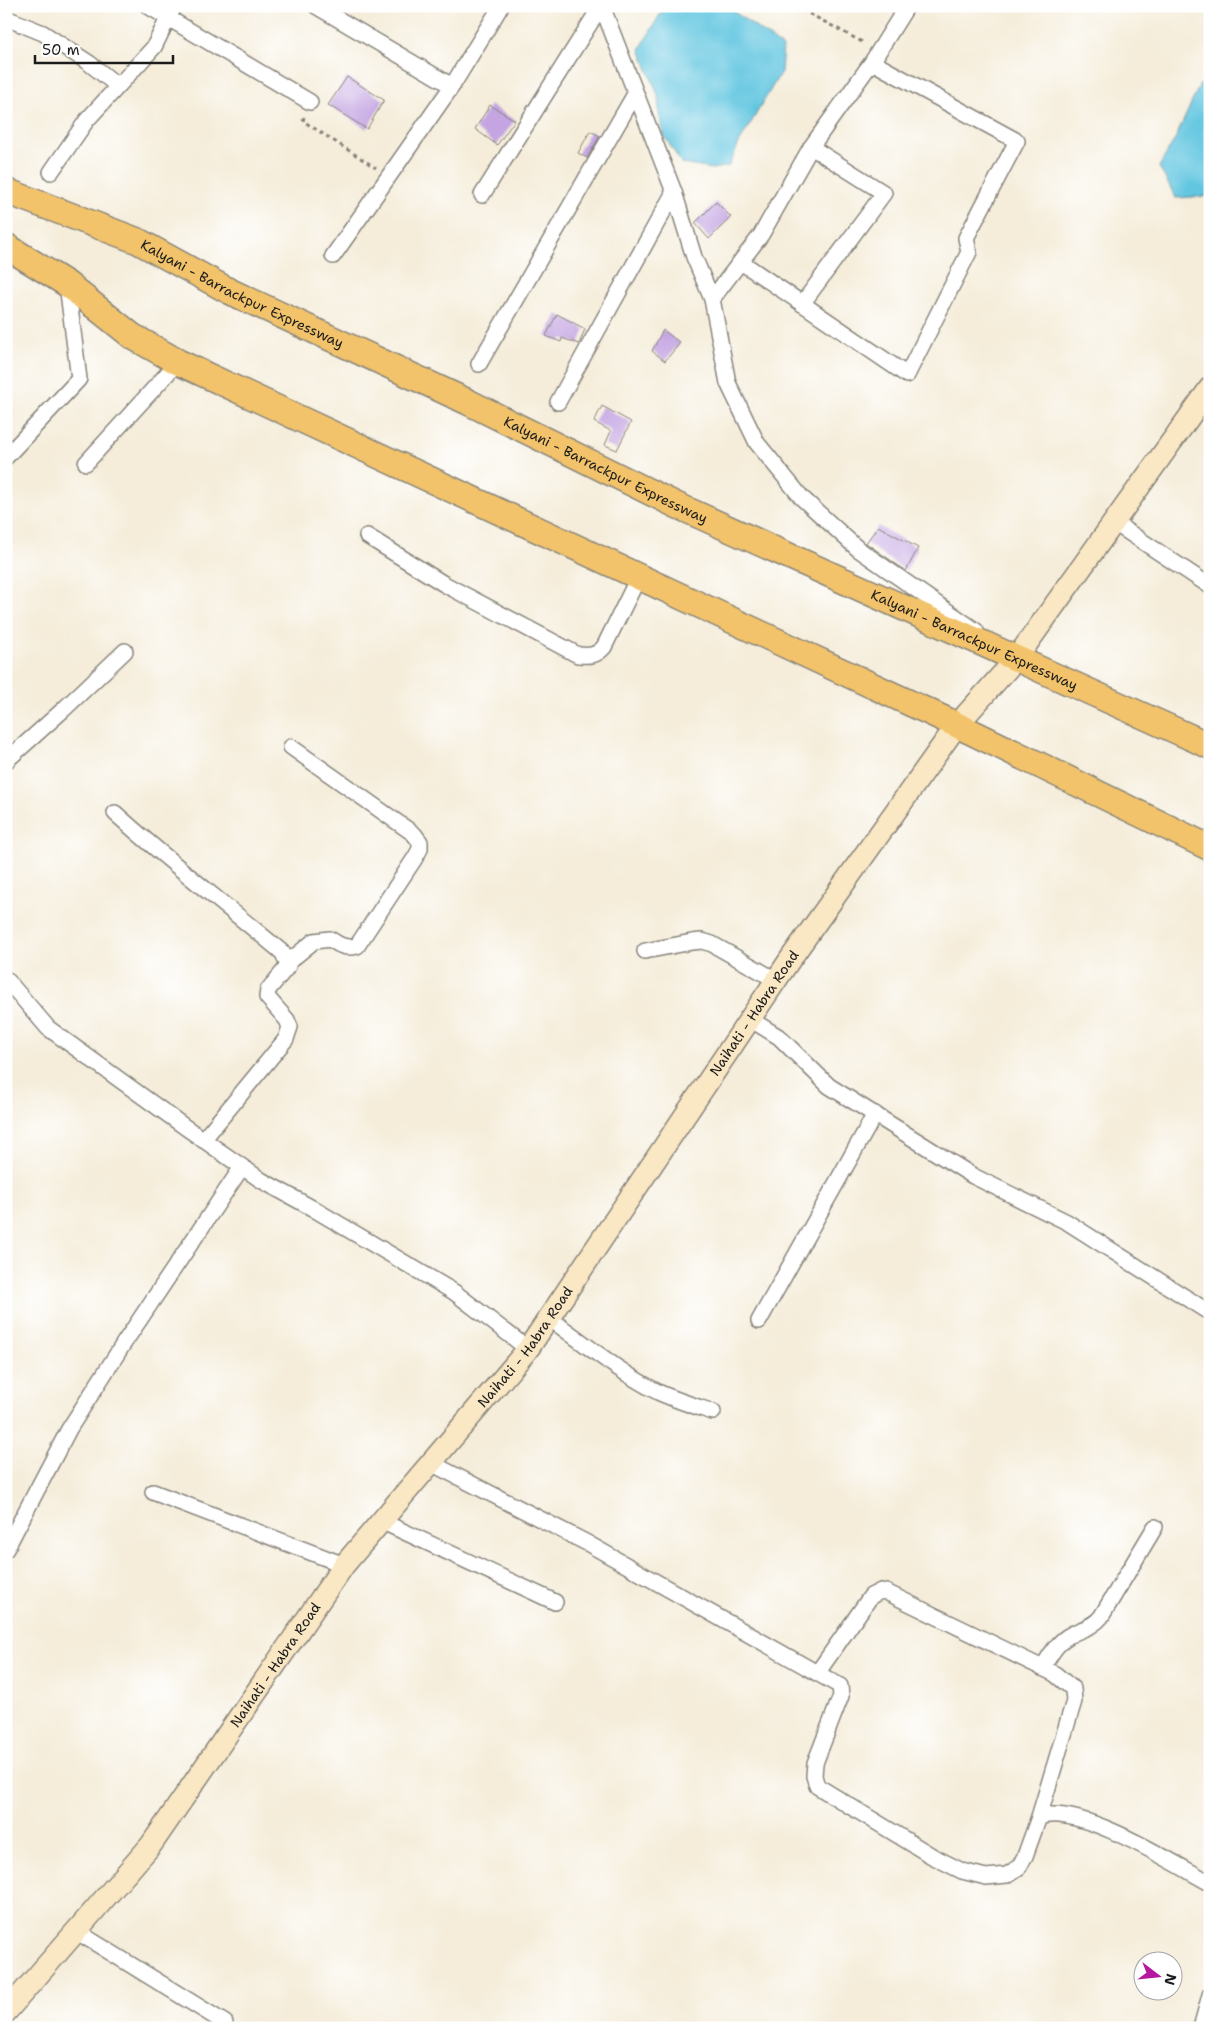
<svg xmlns="http://www.w3.org/2000/svg" width="1216" height="2034" viewBox="0 0 1216 2034" font-family="'Shantell Sans',sans-serif">
  <style>
    .water { fill: #62c6e0; stroke: #3f717e }
    .building { fill: #c4a5e2 }
    .lines { fill: none; stroke-linecap: round; stroke-linejoin: round }
    .minor-casing { stroke: #88847b; stroke-width: 18 }
    .secondary-casing { stroke: #88847b; stroke-width: 24 }
    .trunk-casing { stroke: #88847b; stroke-width: 28 }
    .path { stroke: #88847b; stroke-width: 3; stroke-dasharray: 4 4; stroke-linecap: butt }
    .minor { stroke: #fff; stroke-width: 15 }
    .secondary { stroke: #fae7c3; stroke-width: 21 }
    .trunk { stroke: #f2c36a; stroke-width: 25 }
    .labels { text-anchor: middle; dominant-baseline: central; stroke-width: 4; stroke-linejoin: round; paint-order: stroke }
    .street-label { font-size: 14px; fill: #1c1c1c; stroke: #fff }
  </style>
  <rect width="100%" height="100%" fill="#fff"/>
  <filter id="ink" filterUnits="userSpaceOnUse"><feTurbulence type="fractalNoise" baseFrequency=".02" numOctaves="2"/><feDisplacementMap in="SourceGraphic" scale="10" xChannelSelector="R" yChannelSelector="G"/><feConvolveMatrix kernelMatrix="1 2 1 2 8 2 1 2 1" color-interpolation-filters="sRGB"/></filter>
  <filter id="wash" filterUnits="userSpaceOnUse"><feTurbulence type="fractalNoise" baseFrequency=".0096" numOctaves="4" result="noise"/><feDisplacementMap in="SourceGraphic" scale="20" xChannelSelector="R" yChannelSelector="G"/><feGaussianBlur stdDeviation="1.12" result="paint"/><feColorMatrix in="noise" values="0 0 0 0 0 0 0 0 0 0 0 0 0 0 0 0 0 1.4 0 .05"/><feComposite in="paint" operator="in"/></filter>
  <g filter="url(#wash)">
    <rect width="100%" height="100%" fill="#f5edda"/>
    <g class="water">
      <polygon points="665,6 726,6 783,47 781,72 739,143 729,166 712,169 682,164 664,136 659,114 658,95 640,49"/>
      <polygon points="1200,84 1210,90 1210,196 1176,198 1159,167 1176,137"/>
    </g>
    <g id="blocks">
      <g class="building">
        <polygon points="347,77 384,100 367,129 328,105"/>
        <polygon points="490,105 515,120 497,145 475,129"/>
        <polygon points="590,131 600,136 587,158 578,153"/>
        <polygon points="716,202 731,217 709,239 695,223"/>
        <polygon points="557,314 585,329 579,344 562,338 561,342 546,336"/>
        <polygon points="663,330 680,343 665,361 652,351"/>
        <polygon points="602,406 631,422 617,450 605,445 611,431 594,422"/>
        <polygon points="878,526 918,548 906,571 866,543"/>
      </g>
    </g>
  </g>
  <g filter="url(#ink)">
    <use href="#blocks" fill-opacity="0" stroke="#88847b" stroke-width="1"/>
    <g class="lines">
      <defs>
        <g id="minor">
          <polyline points="148,6 310,102"/>
          <polyline points="316,6 452,86"/>
          <polyline points="602,6 674,192 694,257 712,299 728,383 757,443 802,498 858,549 976,631"/>
          <polyline points="6,18 43,33 89,63 118,86"/>
          <polyline points="51,172 87,120 154,47 174,6"/>
          <polyline points="482,195 601,6"/>
          <polyline points="333,256 452,86 501,6"/>
          <polyline points="741,262 907,375 969,252 966,238 1017,141 872,62"/>
          <polyline points="712,299 761,235 811,147 872,62 907,6"/>
          <polyline points="802,304 884,193 811,147"/>
          <polyline points="479,364 635,94"/>
          <polyline points="558,402 674,192"/>
          <polyline points="6,457 79,379 67,284"/>
          <polyline points="86,463 178,362"/>
          <polyline points="1113,522 1210,586"/>
          <path d="M367,536L444,584L578,655C590,656 596,656 604,647L639,576"/>
          <polyline points="6,761 63,710 125,651"/>
          <path d="M115,813C169,862 227,906 283,953L288,966L268,990L267,997L287,1020L290,1027L286,1039L203,1140"/>
          <polyline points="645,951 692,942 702,941 712,944 776,980"/>
          <path d="M287,963L314,941L330,939C339,945 345,949 357,946L415,858L420,849V842L414,834L291,747"/>
          <polyline points="6,979 48,1028 185,1127 261,1180 312,1208 454,1292 528,1349"/>
          <polyline points="750,1019 779,1037 829,1086 973,1176 1067,1222 1210,1313"/>
          <path d="M549,1318C585,1344 619,1372 658,1392C675,1400 695,1406 713,1412"/>
          <polyline points="759,1321 875,1114"/>
          <path d="M431,1463L587,1543L840,1686L841,1696L815,1763L814,1776L817,1786L932,1856L962,1871L986,1877L1007,1875L1019,1867L1025,1856L1039,1817C1079,1803 1173,1863 1210,1883"/>
          <polyline points="153,1492 344,1565"/>
          <polyline points="381,1521 555,1602"/>
          <polyline points="6,1549 69,1429 124,1343 242,1167"/>
          <path d="M1042,1668C1050,1656 1057,1642 1070,1635C1082,1628 1092,1628 1101,1617L1155,1527"/>
          <polyline points="818,1672 871,1596 881,1591 886,1592 1055,1674 1073,1689 1074,1701 1039,1817"/>
          <polyline points="76,1931 225,2023"/>
          <polyline points="1201,2028 1210,1995"/>
        </g>
        <g id="secondary">
          <path id="s1" d="M6,2012L151,1845L344,1565L528,1349L791,958L957,725L1016,659L1210,388"/>
        </g>
        <g id="trunk">
          <path id="s2" d="M6,191L138,241L229,291L468,402L676,505L1210,746"/>
          <polyline points="6,246 67,284 132,336 178,362 957,725 1210,848"/>
        </g>
      </defs>
      <use href="#minor" class="minor-casing"/>
      <use href="#secondary" class="secondary-casing"/>
      <use href="#trunk" class="trunk-casing"/>
      <g class="path">
        <polyline points="795,6 864,43"/>
        <polyline points="304,117 303,121 376,168"/>
      </g>
      <use href="#minor" class="minor"/>
      <use href="#secondary" class="secondary"/>
      <use href="#trunk" class="trunk"/>
    </g>
  </g>
  <g class="labels">
    <g class="street-label">
      <text stroke="none"><textPath href="#s2" startOffset="258">Kalyani - Barrackpur Expressway</textPath></text>
      <text stroke="none"><textPath href="#s2" startOffset="662">Kalyani - Barrackpur Expressway</textPath></text>
      <text stroke="none"><textPath href="#s2" startOffset="1068">Kalyani - Barrackpur Expressway</textPath></text>
      <text stroke="none"><textPath href="#s1" startOffset="1250">Naihati - Habra Road</textPath></text>
      <text stroke="none"><textPath href="#s1" startOffset="845">Naihati - Habra Road</textPath></text>
      <text stroke="none"><textPath href="#s1" startOffset="440">Naihati - Habra Road</textPath></text>
    </g>
  </g>
  <rect width="1216" height="2034" fill="none" stroke="#fff" stroke-width="25"/>
  <g transform="translate(1158 1976) rotate(106)"><circle r="24" fill="#ffffff" stroke="#a4a4a4"/>
  <path d="M0-4L9 19L0 12L-9 19Z" fill="#b5179e"/>
  <text y="-8" font-size="14" font-weight="bold" text-anchor="middle" fill="#1c1c1c">N</text>
  </g>
  <path d="M35 55v8h138v-8" fill="none" stroke="#1c1c1c" stroke-width="2.5"/>
  <text x="42" y="55" font-size="15" fill="#1c1c1c" stroke="#ffffff" stroke-width="4" paint-order="stroke">50 m</text>
</svg>
